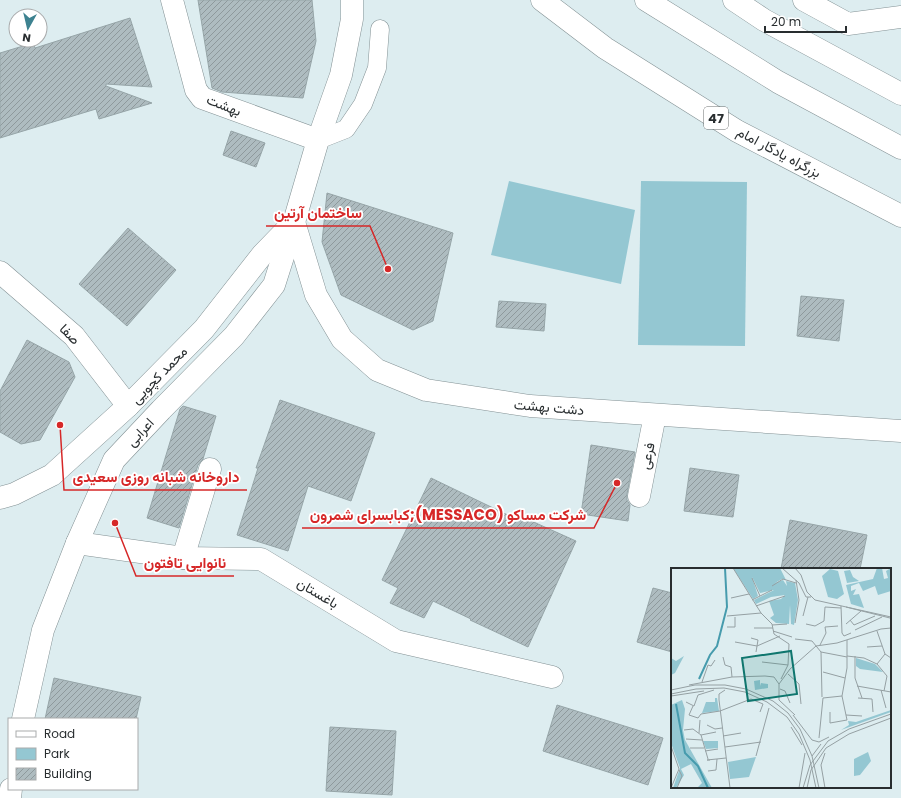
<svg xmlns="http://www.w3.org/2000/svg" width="901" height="798" viewBox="0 0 901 798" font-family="Poppins,Vazirmatn,sans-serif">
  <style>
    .green { fill: #94c7d2 }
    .building { fill: url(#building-hatch); stroke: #96a5a8 }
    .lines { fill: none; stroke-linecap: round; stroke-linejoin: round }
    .pedestrian-casing { stroke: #839194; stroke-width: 19 }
    .minor-casing { stroke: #839194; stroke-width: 23 }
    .tertiary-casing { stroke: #839194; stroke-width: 23 }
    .secondary-casing { stroke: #839194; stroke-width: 23 }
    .trunk-casing { stroke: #839194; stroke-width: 23 }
    .pedestrian { stroke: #fff; stroke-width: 18 }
    .minor { stroke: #fff; stroke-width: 22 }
    .tertiary { stroke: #fff; stroke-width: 22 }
    .secondary { stroke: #fff; stroke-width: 22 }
    .trunk { stroke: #fff; stroke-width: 22 }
    .labels { text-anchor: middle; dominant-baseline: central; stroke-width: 3.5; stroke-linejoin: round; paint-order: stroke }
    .shield { fill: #fff; stroke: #686c6d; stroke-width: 1 }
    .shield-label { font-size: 13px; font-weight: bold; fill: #282d2f }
    .street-label { font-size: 14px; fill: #282d2f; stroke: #fff }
    .inset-river { fill: none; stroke: #469bad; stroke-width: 2 }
    .inset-road { fill: none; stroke: #95a0a3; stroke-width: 1 }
    .view { fill: #0f766e; fill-opacity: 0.15; stroke: #0f766e; stroke-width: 2 }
    .inset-edge { fill: none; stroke: #282d2f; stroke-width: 2 }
    .leader { fill: none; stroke: #d62828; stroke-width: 1.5 }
    .callout-dot { fill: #d62828; stroke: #fff; stroke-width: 1.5 }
    .callout-label { font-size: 15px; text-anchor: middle; font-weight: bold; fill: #d62828; stroke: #fff; stroke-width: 3.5; stroke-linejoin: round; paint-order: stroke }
  </style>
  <defs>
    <pattern id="building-hatch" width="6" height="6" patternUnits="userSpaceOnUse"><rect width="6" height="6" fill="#aebcc0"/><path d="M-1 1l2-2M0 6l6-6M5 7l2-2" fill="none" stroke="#8e999c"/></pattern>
  </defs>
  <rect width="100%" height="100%" fill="#ddedf0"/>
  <g class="green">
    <polygon points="509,181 635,210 621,284 491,255"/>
    <polygon points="641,181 747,182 745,346 638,345"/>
  </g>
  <g class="building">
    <polygon points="198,0 312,0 316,41 303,98 222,92 212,88"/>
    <polygon points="130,18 152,87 106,84 106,86 152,103 99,119 96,109 0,138 0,53 33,43 35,48"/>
    <polygon points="231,131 265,143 256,167 223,155"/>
    <polygon points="327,193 453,233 433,321 413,330 341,295 322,242"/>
    <polygon points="128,228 176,270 127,326 79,284"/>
    <polygon points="801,296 844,300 839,341 797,336"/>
    <polygon points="499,301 546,304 544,331 496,327"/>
    <polygon points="27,340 69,362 75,377 40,440 21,444 0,432 0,391"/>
    <polygon points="280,400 375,433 351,501 308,486 288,551 237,535 258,468 256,468"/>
    <polygon points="183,406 216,416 203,459 198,465 179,528 147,518 180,409"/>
    <polygon points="591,445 635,452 627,494 627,500 630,505 628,521 581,514"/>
    <polygon points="690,468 739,475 733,517 684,511"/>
    <polygon points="431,478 516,519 518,515 576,541 528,647 470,620 471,619 433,601 424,618 390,603 398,588 382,580"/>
    <polygon points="790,520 867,535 860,569 781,569"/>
    <polygon points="653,588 672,593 672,652 637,642"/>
    <polygon points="54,678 141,697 136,719 45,719"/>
    <polygon points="557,705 663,738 648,785 543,751"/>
    <polygon points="330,727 396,731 392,795 326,791"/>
  </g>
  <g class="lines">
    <defs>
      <polyline id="pedestrian" points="318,140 346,129 363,104 377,68 380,29"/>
      <g id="minor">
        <polyline points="172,0 196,90 202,98 318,140"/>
        <polyline points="804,0 848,24 901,17"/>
        <polyline points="0,272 74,336 128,406"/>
        <polyline points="639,496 655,415"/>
        <polyline points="77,543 183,558 261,559 396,641 552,677"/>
        <polyline points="183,558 210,469"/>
      </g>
      <g id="tertiary">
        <polyline points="294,222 316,295 342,339 377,370 426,390 530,406 901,431"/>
        <polyline points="23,719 43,630 77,543 114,460 161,410 234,336 274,285 294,222"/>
        <polyline points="10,798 11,789"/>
      </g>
      <polyline id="secondary" points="0,498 14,494 52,475 128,406 204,329 262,255 294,222"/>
      <g id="trunk">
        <polyline points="542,0 605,48 737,131 901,216"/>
        <polyline points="646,0 778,82 901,148"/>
        <polyline points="734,0 764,20 901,94"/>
        <polyline points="294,222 318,140 341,75 352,19 352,0"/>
      </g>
    </defs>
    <use href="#pedestrian" class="pedestrian-casing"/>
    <use href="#minor" class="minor-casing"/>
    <use href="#tertiary" class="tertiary-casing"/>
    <use href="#secondary" class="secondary-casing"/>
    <use href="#trunk" class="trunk-casing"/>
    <use href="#pedestrian" class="pedestrian"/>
    <use href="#minor" class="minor"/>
    <use href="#tertiary" class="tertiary"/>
    <use href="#secondary" class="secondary"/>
    <use href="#trunk" class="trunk"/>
  </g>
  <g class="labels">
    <rect class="shield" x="704" y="107" width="24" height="22" rx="3"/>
    <g class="shield-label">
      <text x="716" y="118">47</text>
    </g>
    <g class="street-label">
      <text transform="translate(224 105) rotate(22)">بهشت</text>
      <text transform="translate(779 152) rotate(28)">بزرگراه یادگار امام</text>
      <text transform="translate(70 334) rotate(45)">صفا</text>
      <text transform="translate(159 375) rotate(-46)">محمد کچویی</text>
      <text transform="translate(549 407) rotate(5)">دشت بهشت</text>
      <text transform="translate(140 432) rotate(-47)">اعرابی</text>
      <text transform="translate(647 456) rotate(-78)">فرعی</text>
      <text transform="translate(318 593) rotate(31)">باغستان</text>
    </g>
  </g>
  <g transform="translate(671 568)">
    <rect width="220" height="220" fill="#ddedf0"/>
    <path d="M62,0H109L115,12L111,11L104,15L112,12L116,18L115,13L124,15L127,32L123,57L120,56L119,37L118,56L105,55L99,50L103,47L98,33L110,31L114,27L100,29L85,36L83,32L103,22L89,25L81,9L87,28L82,31ZM206,0H211L213,11L217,10L215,3L220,0V23L207,27L204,18L192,23L188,15L180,18V23L185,21L182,27L188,26L193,40L180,36L175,17L202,11ZM159,1L167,3L173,26L166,31L157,29L151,8ZM179,2L182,9L188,13L176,15L173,3ZM89,112V118L90,115L97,116V120L84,122L83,113ZM197,184L200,193L189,207L183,208V191ZM85,189L78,209L59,211L57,194Z" fill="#94c7d2"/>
    <path d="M13,88L4,105L0,107V90L5,93ZM44,130H46L48,143L31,145L35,134H44ZM11,132L14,141L12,162L14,172L41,220H26L31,215L20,196L10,201L13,207L5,220H2L9,200L0,175V137Z" fill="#94c7d2"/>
    <path d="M185,90L204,96L212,104L189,101L185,98ZM220,142V144L170,162L178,157L177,153L185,154ZM32,173H47V180L35,181Z" fill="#94c7d2"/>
    <path class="inset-river" d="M28,111L39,87L46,78L56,39L54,0M5,136L14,185L27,198L37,220"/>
    <path class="inset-road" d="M62,0L90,45L101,56L103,66L118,76L117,97L110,111M111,0L128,15L135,29H140M124,0L130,7L136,24L144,32L220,49M81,10L89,28L81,32M101,18L112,11L125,15M89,28L101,22M60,30L78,26M85,38L114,28M170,38L171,65L173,68L180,65M175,39L219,50M56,48L90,45M132,48L137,29M179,52L183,57L204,48M153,53L154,39L170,40M124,55L128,32L125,12M135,56L144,58L153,53M175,56L190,43M101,57L116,56M56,59H64V49M83,60H102M184,62L211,49M102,63L121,69M206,63L214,86L220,90M80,70L87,72L85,84M124,71L141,73L150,84L151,129M64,74L86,78L109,68M149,77L155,65L154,59L167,58M196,79L211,78M150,84L176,89M176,88L193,90L206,96L216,108L213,123M184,88V110L191,130M52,89L54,97L60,99L61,109M91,94L117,97M206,96L214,86M152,104L174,110M117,106L128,116L130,136M31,114L37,97L40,98L44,92M108,116L119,101L145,78L166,75L210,61L220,60M108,116V132L124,147M18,117L61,109L94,108L103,109L108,116M186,118L220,124M109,121L114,123L119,135M0,122L24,117H54L75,121L102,133L117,145L129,161L141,188L148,220M54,122L48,126V132L59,220M210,122L215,140M0,126L25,121L53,120L74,124L96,134L116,149L128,166L139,192L145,220M0,128L33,123M187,130L201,131L202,144M15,134L23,138L27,127L43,122M22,138L18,147L27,150L30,146L49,143M49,143L80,131L92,136L89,144M159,144V155L176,152L171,128L176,100V72M122,147L141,172L148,174L158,169M175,147L191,148M36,157L44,161L51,160M120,159L131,177M13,162L22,161L30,167M28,165L29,152M30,167L37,191M30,167L45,164M52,168L70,165M148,170L152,130L171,128M15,171L31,172M0,178L8,201L0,220M54,179L90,174M19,180H33M34,183L47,181M85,188L98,140M141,188L150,176M39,192H36L55,190M37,203L45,202L46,191M6,220L11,208L8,202M128,220L134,185M132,220L139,197L157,173L178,161L220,146M136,220L140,202L155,180L178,166L220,150M154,220L150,197L154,185"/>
    <path class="view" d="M120,83L126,126L77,133L71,90Z"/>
    <rect width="220" height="220" class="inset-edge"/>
  </g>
  <path class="leader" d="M388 269L370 226H266M60 425L64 490H247M617 483L594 528H302M115 523L136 576H234"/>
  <g class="callout-dot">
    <circle cx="388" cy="269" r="4"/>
    <circle cx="60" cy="425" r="4"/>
    <circle cx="617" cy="483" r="4"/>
    <circle cx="115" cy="523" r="4"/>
  </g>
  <g class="callout-label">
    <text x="318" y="218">ساختمان آرتین</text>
    <text x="156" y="482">داروخانه شبانه روزی سعیدی</text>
    <text x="448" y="520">کبابسرای شمرون;(MESSACO) شرکت مساکو</text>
    <text x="185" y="568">نانوایی تافتون</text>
  </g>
  <rect x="8" y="718" width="130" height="72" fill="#ffffff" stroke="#a9abac"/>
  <rect x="16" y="731" width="20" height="6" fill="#ffffff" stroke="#a9abac"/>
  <text x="44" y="738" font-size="12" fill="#282d2f">Road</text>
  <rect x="16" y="748" width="20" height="12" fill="#94c7d2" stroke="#a9abac"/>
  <text x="44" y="758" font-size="12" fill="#282d2f">Park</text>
  <rect x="16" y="768" width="20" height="12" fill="url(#building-hatch)" stroke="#a9abac"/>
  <text x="44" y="778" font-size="12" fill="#282d2f">Building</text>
  <g transform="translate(28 28) rotate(188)"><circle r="19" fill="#ffffff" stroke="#a9abac"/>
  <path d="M0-3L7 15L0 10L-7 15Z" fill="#3d8290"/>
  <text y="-6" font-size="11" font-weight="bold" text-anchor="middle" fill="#282d2f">N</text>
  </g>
  <path d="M765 26v6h81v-6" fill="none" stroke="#282d2f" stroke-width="2"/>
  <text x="771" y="26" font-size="12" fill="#282d2f" stroke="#ffffff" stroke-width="3" paint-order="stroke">20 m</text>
</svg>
